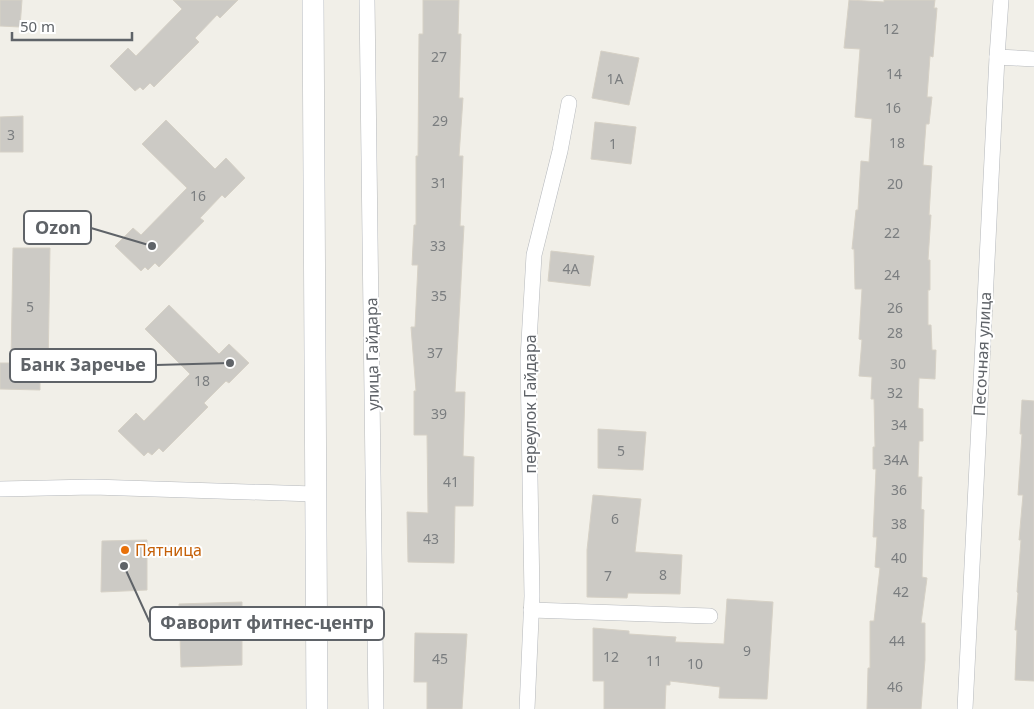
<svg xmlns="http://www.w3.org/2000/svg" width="1034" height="709" viewBox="0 0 1034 709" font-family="'Noto Sans',sans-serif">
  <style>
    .building { fill: #cccac5; stroke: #d6d1c6 }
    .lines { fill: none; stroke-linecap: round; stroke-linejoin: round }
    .street-casing { stroke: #b5b8bc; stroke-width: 16 }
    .secondary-casing { stroke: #b6babf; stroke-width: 22 }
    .street { stroke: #fff; stroke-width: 15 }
    .secondary { stroke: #fff; stroke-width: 21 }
    .food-dot { fill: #e8710a; stroke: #fff; stroke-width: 2 }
    .labels { text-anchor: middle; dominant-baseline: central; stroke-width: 4; stroke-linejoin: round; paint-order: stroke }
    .number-label { font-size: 14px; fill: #7a7d7f }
    .street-label { font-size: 16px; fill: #5f6368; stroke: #fff }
    .food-label { font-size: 16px; fill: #c56008; stroke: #fff; text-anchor: start }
    .leader { fill: none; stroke: #5f6368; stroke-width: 2 }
    .callout-dot { fill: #5f6368; stroke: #fff; stroke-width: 2 }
    .callout { fill: #fff; stroke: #5f6368; stroke-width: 2 }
    .callout-label { font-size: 18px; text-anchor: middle; font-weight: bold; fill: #5f6368 }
  </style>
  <rect width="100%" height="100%" fill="#f1efe8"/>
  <g class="building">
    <polygon points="0,0 22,0 20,27 0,26"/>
    <polygon points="173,0 238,0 220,18 217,15 195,38 199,42 154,87 150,83 143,90 140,87 135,91 110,66 128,48 136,56 182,9"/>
    <polygon points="423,0 459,0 458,34 461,34 459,98 463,98 459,156 463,156 460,226 464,226 455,392 465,392 463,456 474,457 473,506 455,506 454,563 408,562 407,512 428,513 427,435 414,435 414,391 416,391 411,327 415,327 418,265 412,265 414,225 416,225 416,156 418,156 419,34 423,34"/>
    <polygon points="849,0 884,2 884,0 935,0 934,8 937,8 933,57 930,56 927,97 932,97 929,124 926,124 923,165 932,166 929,215 931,215 928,260 930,260 930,290 928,290 928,325 931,325 932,350 936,350 935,379 919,378 918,408 923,409 923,441 919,441 918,477 922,477 921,509 924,510 922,577 927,578 921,623 925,623 925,660 921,709 867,709 868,668 870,668 870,621 874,621 880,568 875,567 877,537 873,537 876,469 873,469 873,447 875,447 874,399 871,399 872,377 859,376 862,340 859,339 862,289 855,289 854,249 852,249 856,210 858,210 861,161 869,162 872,119 855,117 860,49 844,48"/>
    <polygon points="601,51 639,58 629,105 592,98"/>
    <polygon points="23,116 23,152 0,152 0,117"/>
    <polygon points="166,120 215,169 226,158 245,178 225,198 222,195 200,218 204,221 159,267 155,263 148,270 145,267 141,271 115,246 133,228 141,235 187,188 142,144"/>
    <polygon points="595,122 636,127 631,164 591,159"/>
    <polygon points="13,248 50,248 48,372 40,372 40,390 0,389 0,363 11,363"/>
    <polygon points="551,251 594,256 590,286 548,281"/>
    <polygon points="169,305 219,354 229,344 249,363 229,383 226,381 204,403 208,407 163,452 159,448 152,455 148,452 144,456 118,431 136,413 144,421 190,374 145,329"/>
    <polygon points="1022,400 1034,401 1034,681 1015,680 1017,630 1015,630 1018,593 1017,592 1021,540 1019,540 1023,495 1018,495 1022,434 1020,434"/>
    <polygon points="598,429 646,432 643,470 598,468"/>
    <polygon points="593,495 641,499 635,552 682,555 680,594 628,593 627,598 587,597 587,550"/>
    <polygon points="147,540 147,590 101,592 102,541"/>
    <polygon points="727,599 773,602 767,699 719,698 720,687 670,681 670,685 666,685 665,709 604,709 604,681 593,681 593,628 629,631 629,634 676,637 675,642 724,644"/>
    <polygon points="242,602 242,665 181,667 179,604"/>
    <polygon points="415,633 467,634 462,709 427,709 427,682 414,682"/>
  </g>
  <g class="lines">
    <defs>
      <g id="street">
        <polyline points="367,0 376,709"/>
        <polyline points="997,57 1034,59"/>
        <polyline points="0,489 93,487 314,494"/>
        <polyline points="531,610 710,616"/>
        <polyline points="527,709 532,596 528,359 534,255 560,151 569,103"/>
        <polyline points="965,709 997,57 1001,0"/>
      </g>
      <polyline id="secondary" points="313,0 317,709"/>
    </defs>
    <use href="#street" class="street-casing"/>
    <use href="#secondary" class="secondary-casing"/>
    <use href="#street" class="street"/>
    <use href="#secondary" class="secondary"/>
  </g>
  <circle class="food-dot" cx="125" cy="550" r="5"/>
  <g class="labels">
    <g class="number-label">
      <text x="891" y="28">12</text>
      <text x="439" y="56">27</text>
      <text x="894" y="73">14</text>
      <text x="615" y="78">1А</text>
      <text x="893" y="107">16</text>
      <text x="440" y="120">29</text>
      <text x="11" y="134">3</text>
      <text x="897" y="142">18</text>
      <text x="613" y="143">1</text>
      <text x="439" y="182">31</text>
      <text x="895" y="183">20</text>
      <text x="198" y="195">16</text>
      <text x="892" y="232">22</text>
      <text x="438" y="245">33</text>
      <text x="571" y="268">4А</text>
      <text x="892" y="274">24</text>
      <text x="439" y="295">35</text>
      <text x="30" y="306">5</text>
      <text x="895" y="307">26</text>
      <text x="895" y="332">28</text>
      <text x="435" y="352">37</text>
      <text x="898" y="363">30</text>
      <text x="202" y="380">18</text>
      <text x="895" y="392">32</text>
      <text x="439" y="413">39</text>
      <text x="899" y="424">34</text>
      <text x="621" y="450">5</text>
      <text x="896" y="459">34А</text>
      <text x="451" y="481">41</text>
      <text x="899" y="489">36</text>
      <text x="615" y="518">6</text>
      <text x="899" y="523">38</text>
      <text x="431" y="538">43</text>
      <text x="899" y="557">40</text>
      <text x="663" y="574">8</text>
      <text x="608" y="575">7</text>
      <text x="901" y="591">42</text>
      <text x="897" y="640">44</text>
      <text x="747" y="650">9</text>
      <text x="611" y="656">12</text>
      <text x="440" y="658">45</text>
      <text x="654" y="660">11</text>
      <text x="695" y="663">10</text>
      <text x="895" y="686">46</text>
    </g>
    <g class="street-label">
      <text transform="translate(372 354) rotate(-91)">улица Гайдара</text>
      <text transform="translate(982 354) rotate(-87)">Песочная улица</text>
      <text transform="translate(530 404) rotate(-90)">переулок Гайдара</text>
    </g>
    <g class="food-label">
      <text x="135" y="550">Пятница</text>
    </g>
  </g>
  <path class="leader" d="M152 246L91 228M230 363L156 365M124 566L150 623"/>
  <g class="callout-dot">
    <circle cx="152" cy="246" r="5"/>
    <circle cx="230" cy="363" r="5"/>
    <circle cx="124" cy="566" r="5"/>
  </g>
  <g class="callout">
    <rect x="24" y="211" width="67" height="33" rx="5"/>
    <rect x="10" y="349" width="146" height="33" rx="5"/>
    <rect x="150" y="607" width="234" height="33" rx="5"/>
  </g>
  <g class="callout-label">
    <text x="58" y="234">Ozon</text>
    <text x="83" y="371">Банк Заречье</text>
    <text x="267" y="629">Фаворит фитнес-центр</text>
  </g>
  <path d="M12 32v8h120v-8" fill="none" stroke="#5f6368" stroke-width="2.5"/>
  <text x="20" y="32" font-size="15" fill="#5f6368" stroke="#ffffff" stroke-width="4" paint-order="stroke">50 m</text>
</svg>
